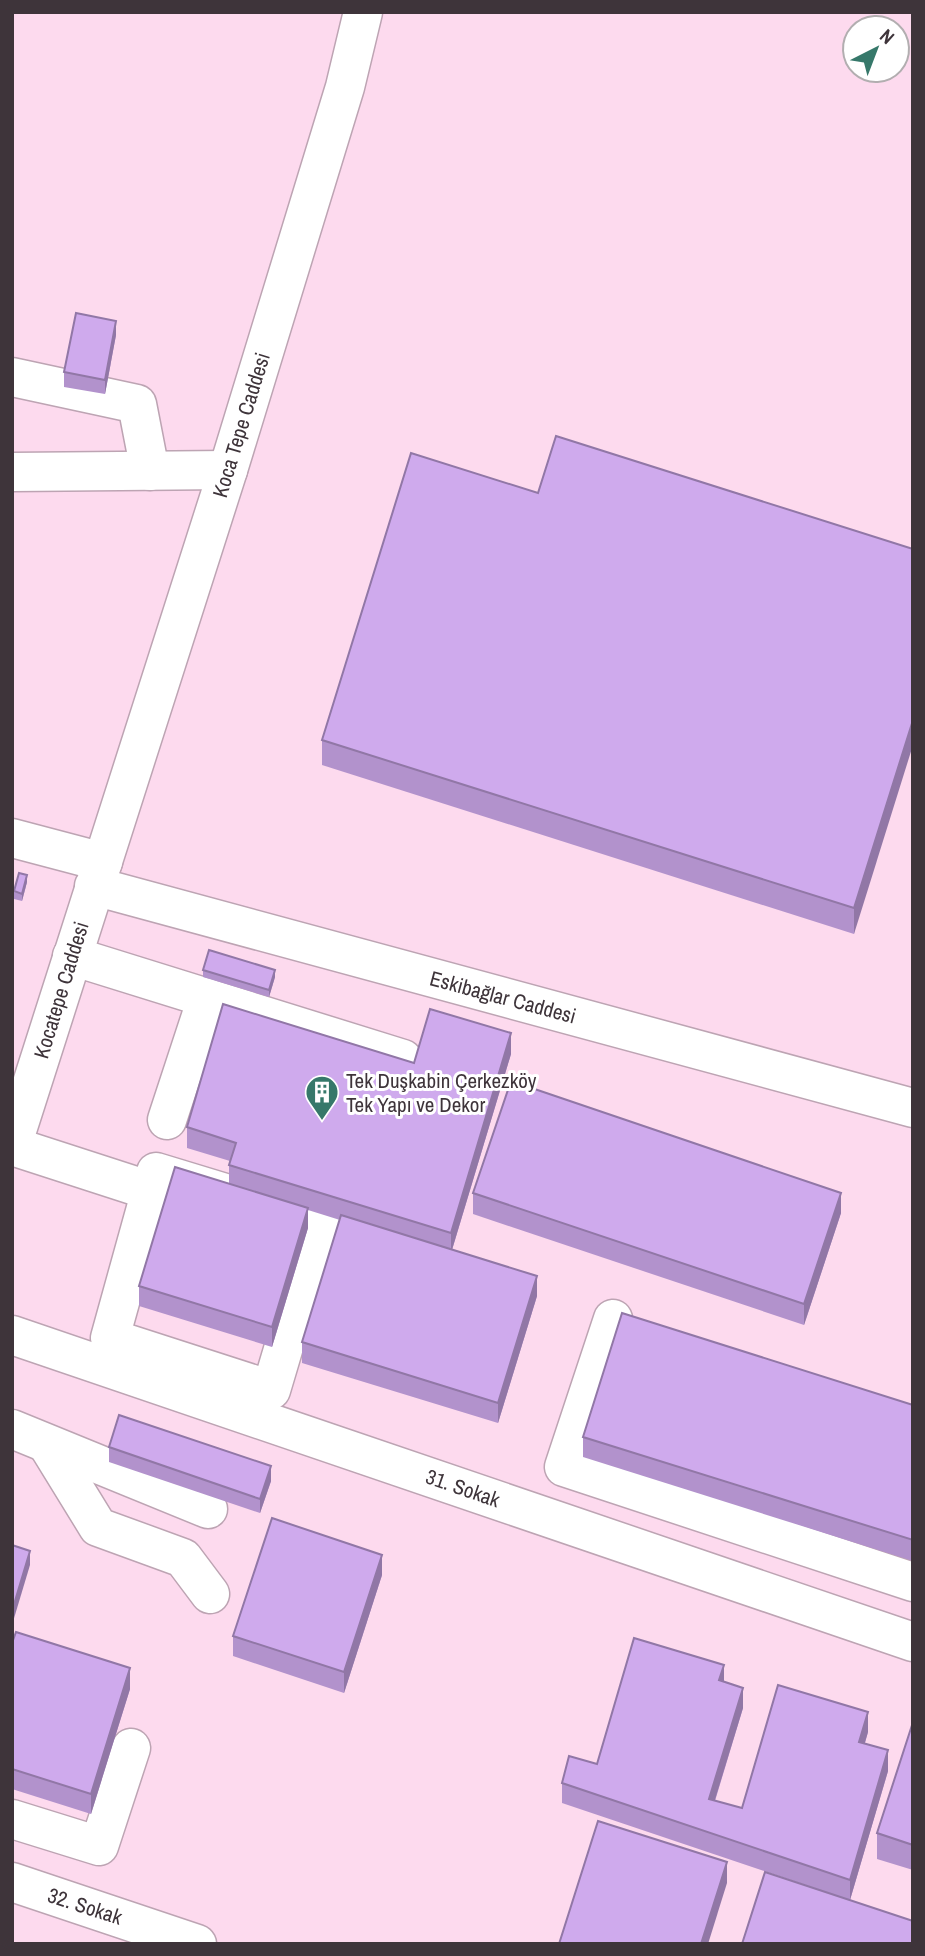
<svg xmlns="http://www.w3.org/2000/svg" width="925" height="1956" viewBox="0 0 925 1956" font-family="'Archivo Narrow',sans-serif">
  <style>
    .built { fill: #fddaee; fill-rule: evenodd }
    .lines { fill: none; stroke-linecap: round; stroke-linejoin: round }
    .minor-casing { stroke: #bda4b3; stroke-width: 41 }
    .minor { stroke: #fff; stroke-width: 38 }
    .wall { fill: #b292cc }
    .shaded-wall { fill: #9177a6 }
    .building { fill: #cfaaed; stroke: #9177a6; stroke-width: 2 }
    .labels { text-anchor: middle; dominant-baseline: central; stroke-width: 6; stroke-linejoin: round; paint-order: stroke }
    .street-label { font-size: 21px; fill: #3e343a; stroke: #fff }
    .poi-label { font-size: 21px; fill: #3e343a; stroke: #fff; text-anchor: start }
  </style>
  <rect width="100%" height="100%" fill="#feedf6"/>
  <path class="built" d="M12,12H913V1944H12ZM855,28H897V70H855Z"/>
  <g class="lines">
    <defs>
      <g id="minor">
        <polyline points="12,377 137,404 150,471"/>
        <polyline points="12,472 228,470"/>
        <polyline points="12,838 103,862"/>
        <polyline points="94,886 913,1108"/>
        <polyline points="72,956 403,1059"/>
        <polyline points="167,1120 207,998"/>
        <polyline points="12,1146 228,470 345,87 363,12"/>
        <polyline points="12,1146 151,1191"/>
        <polygon points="156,1172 321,1222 271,1390 110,1338"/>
        <polyline points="613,1319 564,1467 913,1582"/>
        <polyline points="12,1335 913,1642"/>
        <polyline points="12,1429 208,1509"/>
        <polyline points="47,1444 98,1527 183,1558 210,1594"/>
        <polyline points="12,1819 99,1846 131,1748"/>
        <polyline points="12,1882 197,1944"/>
      </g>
    </defs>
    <use href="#minor" class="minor-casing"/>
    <use href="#minor" class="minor"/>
  </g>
  <g class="wall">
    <polygon points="116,335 105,394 64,387 64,372"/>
    <polygon points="538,493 913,549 854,934 322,765 322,740"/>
    <polygon points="27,882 22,901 14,899 14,891"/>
    <polygon points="203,970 275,977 269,997 203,977"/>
    <polygon points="511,1054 452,1250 537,1296 498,1423 302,1363 302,1342 340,1220 308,1210 308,1228 272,1347 139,1306 139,1286 229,1183 229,1165 230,1161 187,1148 187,1127 414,1063"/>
    <polygon points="473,1193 841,1213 804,1325 473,1214"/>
    <polygon points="913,1405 913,1561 583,1457 583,1437"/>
    <polygon points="109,1447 271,1481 260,1513 109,1462"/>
    <polygon points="382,1575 344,1693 233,1656 233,1636"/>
    <polygon points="12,1643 130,1689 91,1814 12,1789"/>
    <polygon points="724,1682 743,1708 715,1801 742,1808 868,1732 865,1743 888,1771 850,1900 562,1803 562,1783 597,1764"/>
    <polygon points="913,1722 913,1870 877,1859 877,1833"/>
  </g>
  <g class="shaded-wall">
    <polygon points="116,321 116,335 105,394 105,380"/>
    <polygon points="913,720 913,745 854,934 854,908"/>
    <polygon points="27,875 27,882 22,901 22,894"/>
    <polygon points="275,970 275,977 269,997 269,990"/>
    <polygon points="511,1033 511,1054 451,1253 451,1233"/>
    <polygon points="841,1193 841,1213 804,1325 804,1304"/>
    <polygon points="308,1208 308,1228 272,1347 272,1327"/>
    <polygon points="537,1276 537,1296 498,1423 498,1403"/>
    <polygon points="271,1466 271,1481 260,1513 260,1499"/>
    <polygon points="30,1551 30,1565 12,1625 12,1611"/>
    <polygon points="382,1555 382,1575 344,1693 344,1672"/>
    <polygon points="724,1665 724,1685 719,1680"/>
    <polygon points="130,1668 130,1689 91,1814 91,1794"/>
    <polygon points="743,1688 743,1708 709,1819 709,1799"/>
    <polygon points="868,1712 868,1732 859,1762 859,1742"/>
    <polygon points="888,1750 888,1771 850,1900 850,1880"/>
    <polygon points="727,1862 727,1883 708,1944 701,1944"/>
  </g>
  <g class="building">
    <polygon points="76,313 116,321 105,380 64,372"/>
    <polygon points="556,436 913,549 913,720 854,908 322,740 411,453 538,493"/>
    <polygon points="19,873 27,875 22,894 14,891"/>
    <polygon points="209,950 275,970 269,990 203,970"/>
    <polygon points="223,1004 414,1063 430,1009 511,1033 451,1233 229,1165 236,1143 187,1127"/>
    <polygon points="511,1081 841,1193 804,1304 473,1193"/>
    <polygon points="175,1167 308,1208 272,1327 139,1286"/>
    <polygon points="341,1215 537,1276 498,1403 302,1342"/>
    <polygon points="622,1313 913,1405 913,1540 583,1437"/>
    <polygon points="119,1415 271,1466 260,1499 109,1447"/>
    <polygon points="272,1518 382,1555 344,1672 233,1636"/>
    <polygon points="12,1545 30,1551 12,1611"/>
    <polygon points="16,1632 130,1668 91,1794 12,1769 12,1643"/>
    <polygon points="634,1638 724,1665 719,1680 743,1688 709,1799 742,1808 778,1685 868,1712 859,1742 888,1750 850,1880 562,1783 569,1756 597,1764"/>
    <polygon points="913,1722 913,1845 877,1833"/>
    <polygon points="598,1821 727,1862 701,1944 559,1944"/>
    <polygon points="765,1872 913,1921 913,1944 742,1944"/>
  </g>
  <defs>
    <symbol id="building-pin" viewBox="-11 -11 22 30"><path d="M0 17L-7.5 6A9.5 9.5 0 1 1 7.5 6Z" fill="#36786a" stroke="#fff"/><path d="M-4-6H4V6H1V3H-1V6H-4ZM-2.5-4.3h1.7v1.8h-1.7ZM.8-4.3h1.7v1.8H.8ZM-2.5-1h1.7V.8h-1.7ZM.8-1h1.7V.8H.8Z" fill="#fff"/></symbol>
  </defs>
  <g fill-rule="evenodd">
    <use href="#building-pin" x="303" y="1073" width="38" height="52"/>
  </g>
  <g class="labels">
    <g class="street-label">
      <text transform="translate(241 425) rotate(-73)">Koca Tepe Caddesi</text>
      <text transform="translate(61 990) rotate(-73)">Kocatepe Caddesi</text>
      <text transform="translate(503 997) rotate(15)">Eskibağlar Caddesi</text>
      <text transform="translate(463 1488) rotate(19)">31. Sokak</text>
      <text transform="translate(85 1906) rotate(18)">32. Sokak</text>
    </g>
    <g class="poi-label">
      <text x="346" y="1080">Tek Duşkabin Çerkezköy<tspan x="346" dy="24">Tek Yapı ve Dekor</tspan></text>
    </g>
  </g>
  <rect width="925" height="1956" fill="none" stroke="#3e343a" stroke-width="28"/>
  <g transform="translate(876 49) rotate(42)"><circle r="33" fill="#ffffff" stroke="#b2aeb0" stroke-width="2"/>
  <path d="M0-5L12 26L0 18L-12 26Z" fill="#36786a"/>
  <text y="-10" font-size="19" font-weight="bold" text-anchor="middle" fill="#3e343a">N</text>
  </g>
</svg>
